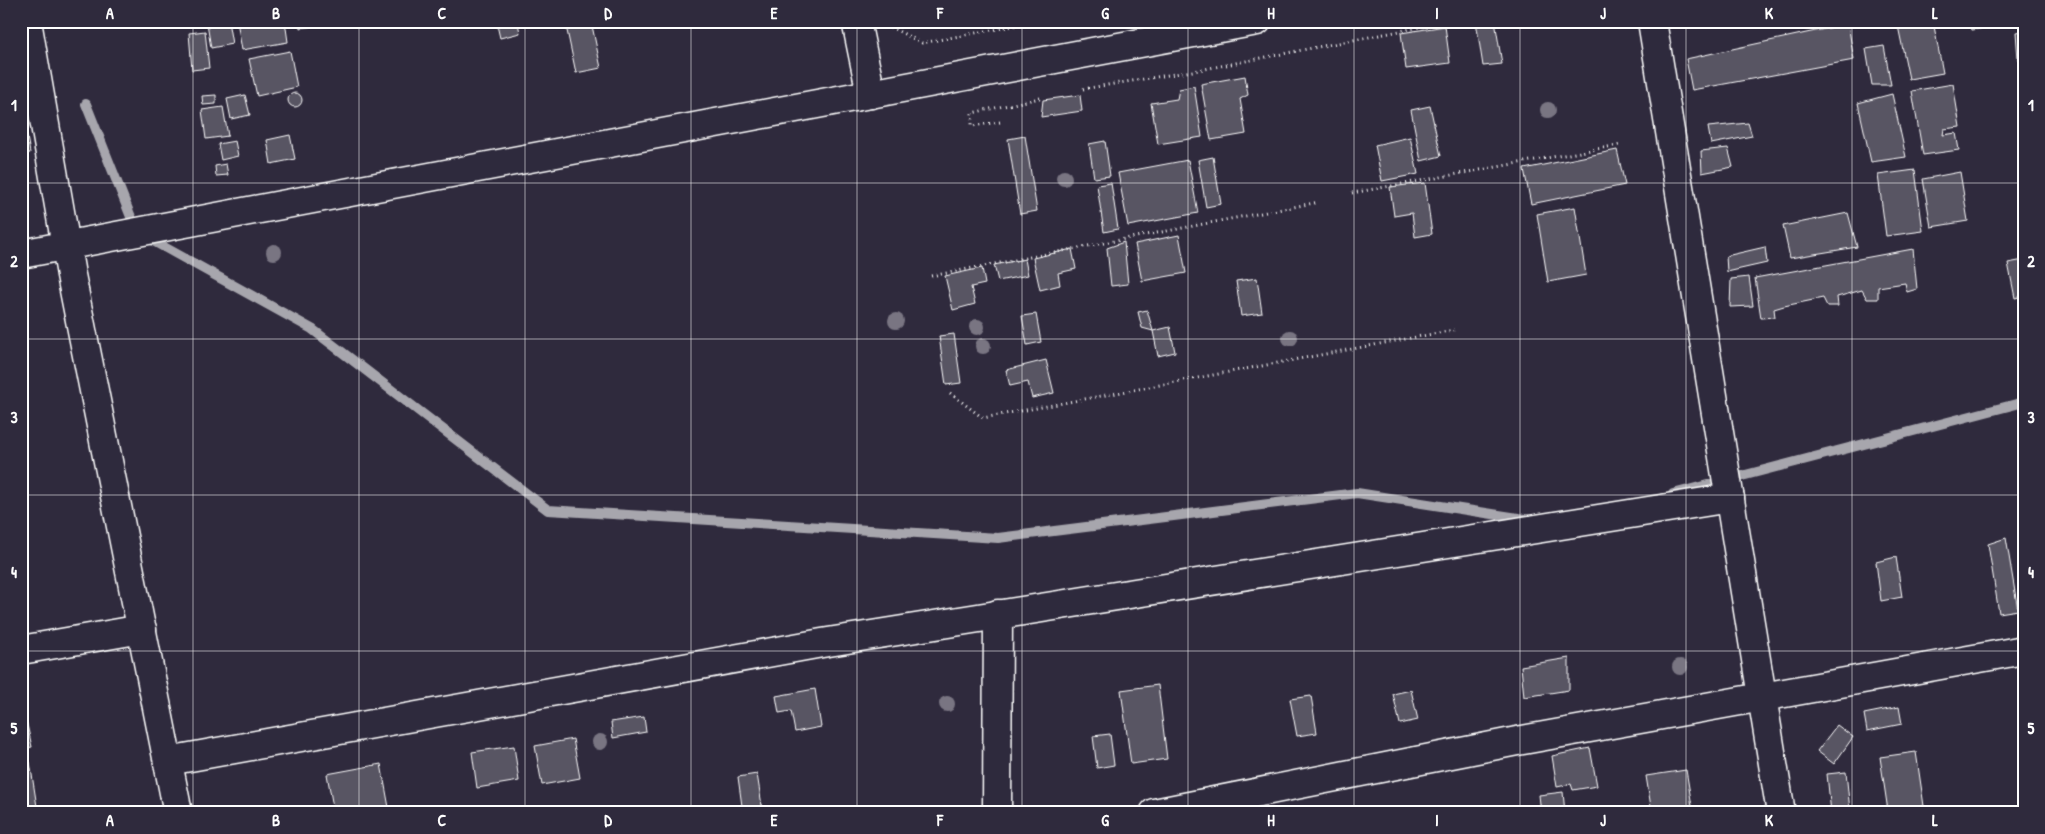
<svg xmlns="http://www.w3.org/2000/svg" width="2045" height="834" viewBox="0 0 2045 834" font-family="'Patrick Hand',sans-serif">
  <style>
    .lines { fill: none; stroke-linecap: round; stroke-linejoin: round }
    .stream { stroke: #a7a6ad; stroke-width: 10 }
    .building { fill: #595564; stroke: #fff }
    .street-casing { stroke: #fff; stroke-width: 31 }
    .path { stroke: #fff; stroke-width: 3; stroke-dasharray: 1 4; stroke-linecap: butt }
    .street { stroke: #2f2a3d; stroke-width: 28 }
    .tree { fill: #797582 }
    .grid { fill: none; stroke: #fff; stroke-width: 1; stroke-opacity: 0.55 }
    .neatline { fill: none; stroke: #fff; stroke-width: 2 }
    .grid-label { font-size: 16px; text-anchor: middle; font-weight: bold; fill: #fff }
  </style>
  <rect width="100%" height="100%" fill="#2f2a3d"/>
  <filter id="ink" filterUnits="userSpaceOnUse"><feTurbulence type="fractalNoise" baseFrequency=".02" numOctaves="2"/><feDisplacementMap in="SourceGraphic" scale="10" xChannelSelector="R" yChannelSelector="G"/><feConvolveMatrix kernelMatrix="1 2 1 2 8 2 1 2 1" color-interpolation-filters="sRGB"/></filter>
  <g filter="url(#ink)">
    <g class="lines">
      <g class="stream">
        <polyline points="86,104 137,232 312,329 548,510 998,538 1357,493 1531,520"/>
        <polyline points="1673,494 2024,402"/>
      </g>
    </g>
    <g class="building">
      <polygon points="143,21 176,21 176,23 144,27"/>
      <polygon points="220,21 228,21 232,44 211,48 207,24"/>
      <polygon points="237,21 285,21 288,42 242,50"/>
      <polygon points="299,21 336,21 336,23 300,28"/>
      <polygon points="496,21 527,21 518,23 520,33 500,38"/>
      <polygon points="565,21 591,21 601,68 576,73"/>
      <polygon points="1476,21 1495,21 1502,64 1483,66"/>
      <polygon points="1897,21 1933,21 1943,73 1909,79"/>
      <polygon points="1969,21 2024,21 2024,22 1972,30"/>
      <polygon points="1848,24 1854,60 1692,90 1686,59"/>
      <polygon points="1445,26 1450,63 1406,69 1401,33"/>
      <polygon points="205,31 209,68 192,70 189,33"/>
      <polygon points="2024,31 2024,59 2018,59 2016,32"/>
      <polygon points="1884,46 1891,85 1872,85 1866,49"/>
      <polygon points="290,51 297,87 257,96 249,59"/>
      <polygon points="1245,76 1248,95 1240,99 1246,134 1211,140 1201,84"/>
      <polygon points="1953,84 1960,127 1944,129 1943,135 1956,133 1959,150 1923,155 1912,91"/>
      <polygon points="1194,86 1202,137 1158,144 1151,103 1177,99 1179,89"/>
      <circle cx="295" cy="100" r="7"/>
      <polygon points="1892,94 1906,157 1871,162 1858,103"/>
      <polygon points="216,95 216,104 203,105 202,96"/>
      <polygon points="245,95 250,115 231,119 227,99"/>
      <polygon points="1080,95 1082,111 1041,117 1043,100"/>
      <polygon points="21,104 30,153 21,155"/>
      <polygon points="1430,106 1441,156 1421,161 1411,110"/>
      <polygon points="223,107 228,136 206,139 202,110"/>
      <polygon points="1748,123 1752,136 1711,144 1708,127"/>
      <polygon points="290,135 295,159 271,164 267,140"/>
      <polygon points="1025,136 1037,211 1020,214 1008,139"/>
      <polygon points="1410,137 1418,174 1382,181 1375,145"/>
      <polygon points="235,141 238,156 221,160 218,144"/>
      <polygon points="1105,141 1110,176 1094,178 1089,144"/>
      <polygon points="1728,148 1733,167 1702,173 1701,151"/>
      <polygon points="1617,150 1625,185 1531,204 1524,169"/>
      <polygon points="1213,157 1221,204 1206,207 1198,160"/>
      <polygon points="1188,160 1198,213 1128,226 1118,173"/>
      <polygon points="226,164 228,175 216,176 215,166"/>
      <polygon points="1915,170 1923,231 1886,236 1878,175"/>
      <polygon points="1960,172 1968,221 1931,227 1923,179"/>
      <polygon points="1111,183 1118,229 1104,232 1097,185"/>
      <polygon points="1425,183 1432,234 1415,237 1412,213 1394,216 1390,187"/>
      <polygon points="1575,207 1586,275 1548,282 1537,214"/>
      <polygon points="1848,213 1857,247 1790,258 1783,226"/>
      <polygon points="1179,235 1186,273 1142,281 1135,244"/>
      <polygon points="1124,242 1128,284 1111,286 1107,248"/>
      <polygon points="1765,247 1767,263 1727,272 1726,256"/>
      <polygon points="1072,249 1076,269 1058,273 1060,285 1040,290 1033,258"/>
      <polygon points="1913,249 1917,289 1907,292 1905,283 1878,287 1878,299 1867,299 1862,290 1837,297 1838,306 1827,306 1823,298 1784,306 1774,309 1775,317 1761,318 1755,278"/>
      <polygon points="1025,259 1028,275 998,281 994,265"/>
      <polygon points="2024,260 2024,296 2015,298 2008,263"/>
      <polygon points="982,268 985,284 971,287 975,304 953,310 945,276"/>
      <polygon points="1749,277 1753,306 1730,307 1731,279"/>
      <polygon points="1257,278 1262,313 1241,316 1236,281"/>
      <polygon points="1147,310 1153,331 1142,328 1138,312"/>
      <polygon points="1036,314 1041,342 1027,345 1022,316"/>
      <polygon points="1170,327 1175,352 1158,356 1153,331"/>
      <polygon points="954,334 961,383 946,385 939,336"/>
      <polygon points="1046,360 1054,393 1032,398 1028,382 1010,386 1006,370"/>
      <polygon points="2006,538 2018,610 1999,613 1988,544"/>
      <polygon points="1896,557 1902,597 1881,601 1876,562"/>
      <polygon points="1569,658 1569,690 1524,697 1521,666"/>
      <polygon points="1158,685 1167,759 1131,764 1121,690"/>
      <polygon points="815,689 821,727 795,732 791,711 779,713 776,696"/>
      <polygon points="1411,690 1418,720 1400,724 1393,694"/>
      <polygon points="1311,696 1317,733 1297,736 1290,699"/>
      <polygon points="1899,707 1902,724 1867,731 1864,714"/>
      <polygon points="21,711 24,711 32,747 21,749"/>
      <polygon points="644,717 646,732 613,738 611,722"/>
      <polygon points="1837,725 1853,737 1834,764 1817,751"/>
      <polygon points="1110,734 1114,765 1097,768 1093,736"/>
      <polygon points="573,739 580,778 542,785 535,746"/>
      <polygon points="514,746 519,781 477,788 472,752"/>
      <polygon points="1590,748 1597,786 1573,790 1571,784 1557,787 1552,756"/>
      <polygon points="1916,752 1924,806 1888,811 1880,757"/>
      <polygon points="30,762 38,813 21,813 21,763"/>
      <polygon points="381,764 390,813 334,813 327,774"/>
      <polygon points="1686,770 1693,812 1652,813 1646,776"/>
      <polygon points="1846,772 1850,811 1831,813 1827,774"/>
      <polygon points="757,774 763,812 743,813 738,777"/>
      <polygon points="1563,792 1565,813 1541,813 1539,795"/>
    </g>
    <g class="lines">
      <defs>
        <g id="street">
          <polyline points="27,21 71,275 178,813"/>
          <polyline points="856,21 871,94"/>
          <polyline points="1652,21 1781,813"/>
          <polyline points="21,254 1257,21"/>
          <polyline points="21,650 142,629"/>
          <polyline points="168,761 822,643 1730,498"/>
          <polyline points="997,813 998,614"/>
          <polyline points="1154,813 1517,741 2024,650"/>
        </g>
      </defs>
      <use href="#street" class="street-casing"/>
      <g class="path">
        <polyline points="890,27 922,43 1040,21"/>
        <polyline points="1083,89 1205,69 1451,21"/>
        <polyline points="1000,122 972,126 972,113 1040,98"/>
        <polyline points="1352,193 1619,145"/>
        <polyline points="931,276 1319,202"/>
        <polyline points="950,393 983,418 1454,330"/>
      </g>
      <use href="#street" class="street"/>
    </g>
    <g class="tree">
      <circle cx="1548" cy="110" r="8"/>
      <circle cx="1064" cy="178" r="8"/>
      <circle cx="274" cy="252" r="8"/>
      <circle cx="896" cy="321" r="8"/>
      <circle cx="977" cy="327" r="8"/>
      <circle cx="1290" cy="338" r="8"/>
      <circle cx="983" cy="346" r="8"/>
      <circle cx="1680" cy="667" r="8"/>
      <circle cx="947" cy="704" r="8"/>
      <circle cx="600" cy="742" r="8"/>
    </g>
  </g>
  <path class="grid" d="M193,21V813M359,21V813M525,21V813M691,21V813M857,21V813M1022,21V813M1188,21V813M1354,21V813M1520,21V813M1686,21V813M1852,21V813M21,183H2024M21,339H2024M21,495H2024M21,651H2024"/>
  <rect width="2045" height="834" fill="none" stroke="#2f2a3d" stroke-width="55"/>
  <rect x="28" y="28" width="1990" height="778" class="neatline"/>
  <g class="grid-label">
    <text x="110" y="19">A</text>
    <text x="276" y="19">B</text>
    <text x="442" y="19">C</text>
    <text x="608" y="19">D</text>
    <text x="774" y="19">E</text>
    <text x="940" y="19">F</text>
    <text x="1105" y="19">G</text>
    <text x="1271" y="19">H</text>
    <text x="1437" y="19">I</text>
    <text x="1603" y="19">J</text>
    <text x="1769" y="19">K</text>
    <text x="1935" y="19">L</text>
    <text x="14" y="111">1</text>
    <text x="2031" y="111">1</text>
    <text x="14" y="267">2</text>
    <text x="2031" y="267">2</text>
    <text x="14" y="423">3</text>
    <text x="2031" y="423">3</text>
    <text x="14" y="578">4</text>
    <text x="2031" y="578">4</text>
    <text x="14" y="734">5</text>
    <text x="2031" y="734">5</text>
    <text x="110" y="826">A</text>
    <text x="276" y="826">B</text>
    <text x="442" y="826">C</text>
    <text x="608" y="826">D</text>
    <text x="774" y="826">E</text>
    <text x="940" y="826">F</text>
    <text x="1105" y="826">G</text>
    <text x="1271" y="826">H</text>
    <text x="1437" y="826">I</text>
    <text x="1603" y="826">J</text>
    <text x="1769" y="826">K</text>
    <text x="1935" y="826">L</text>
  </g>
</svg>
